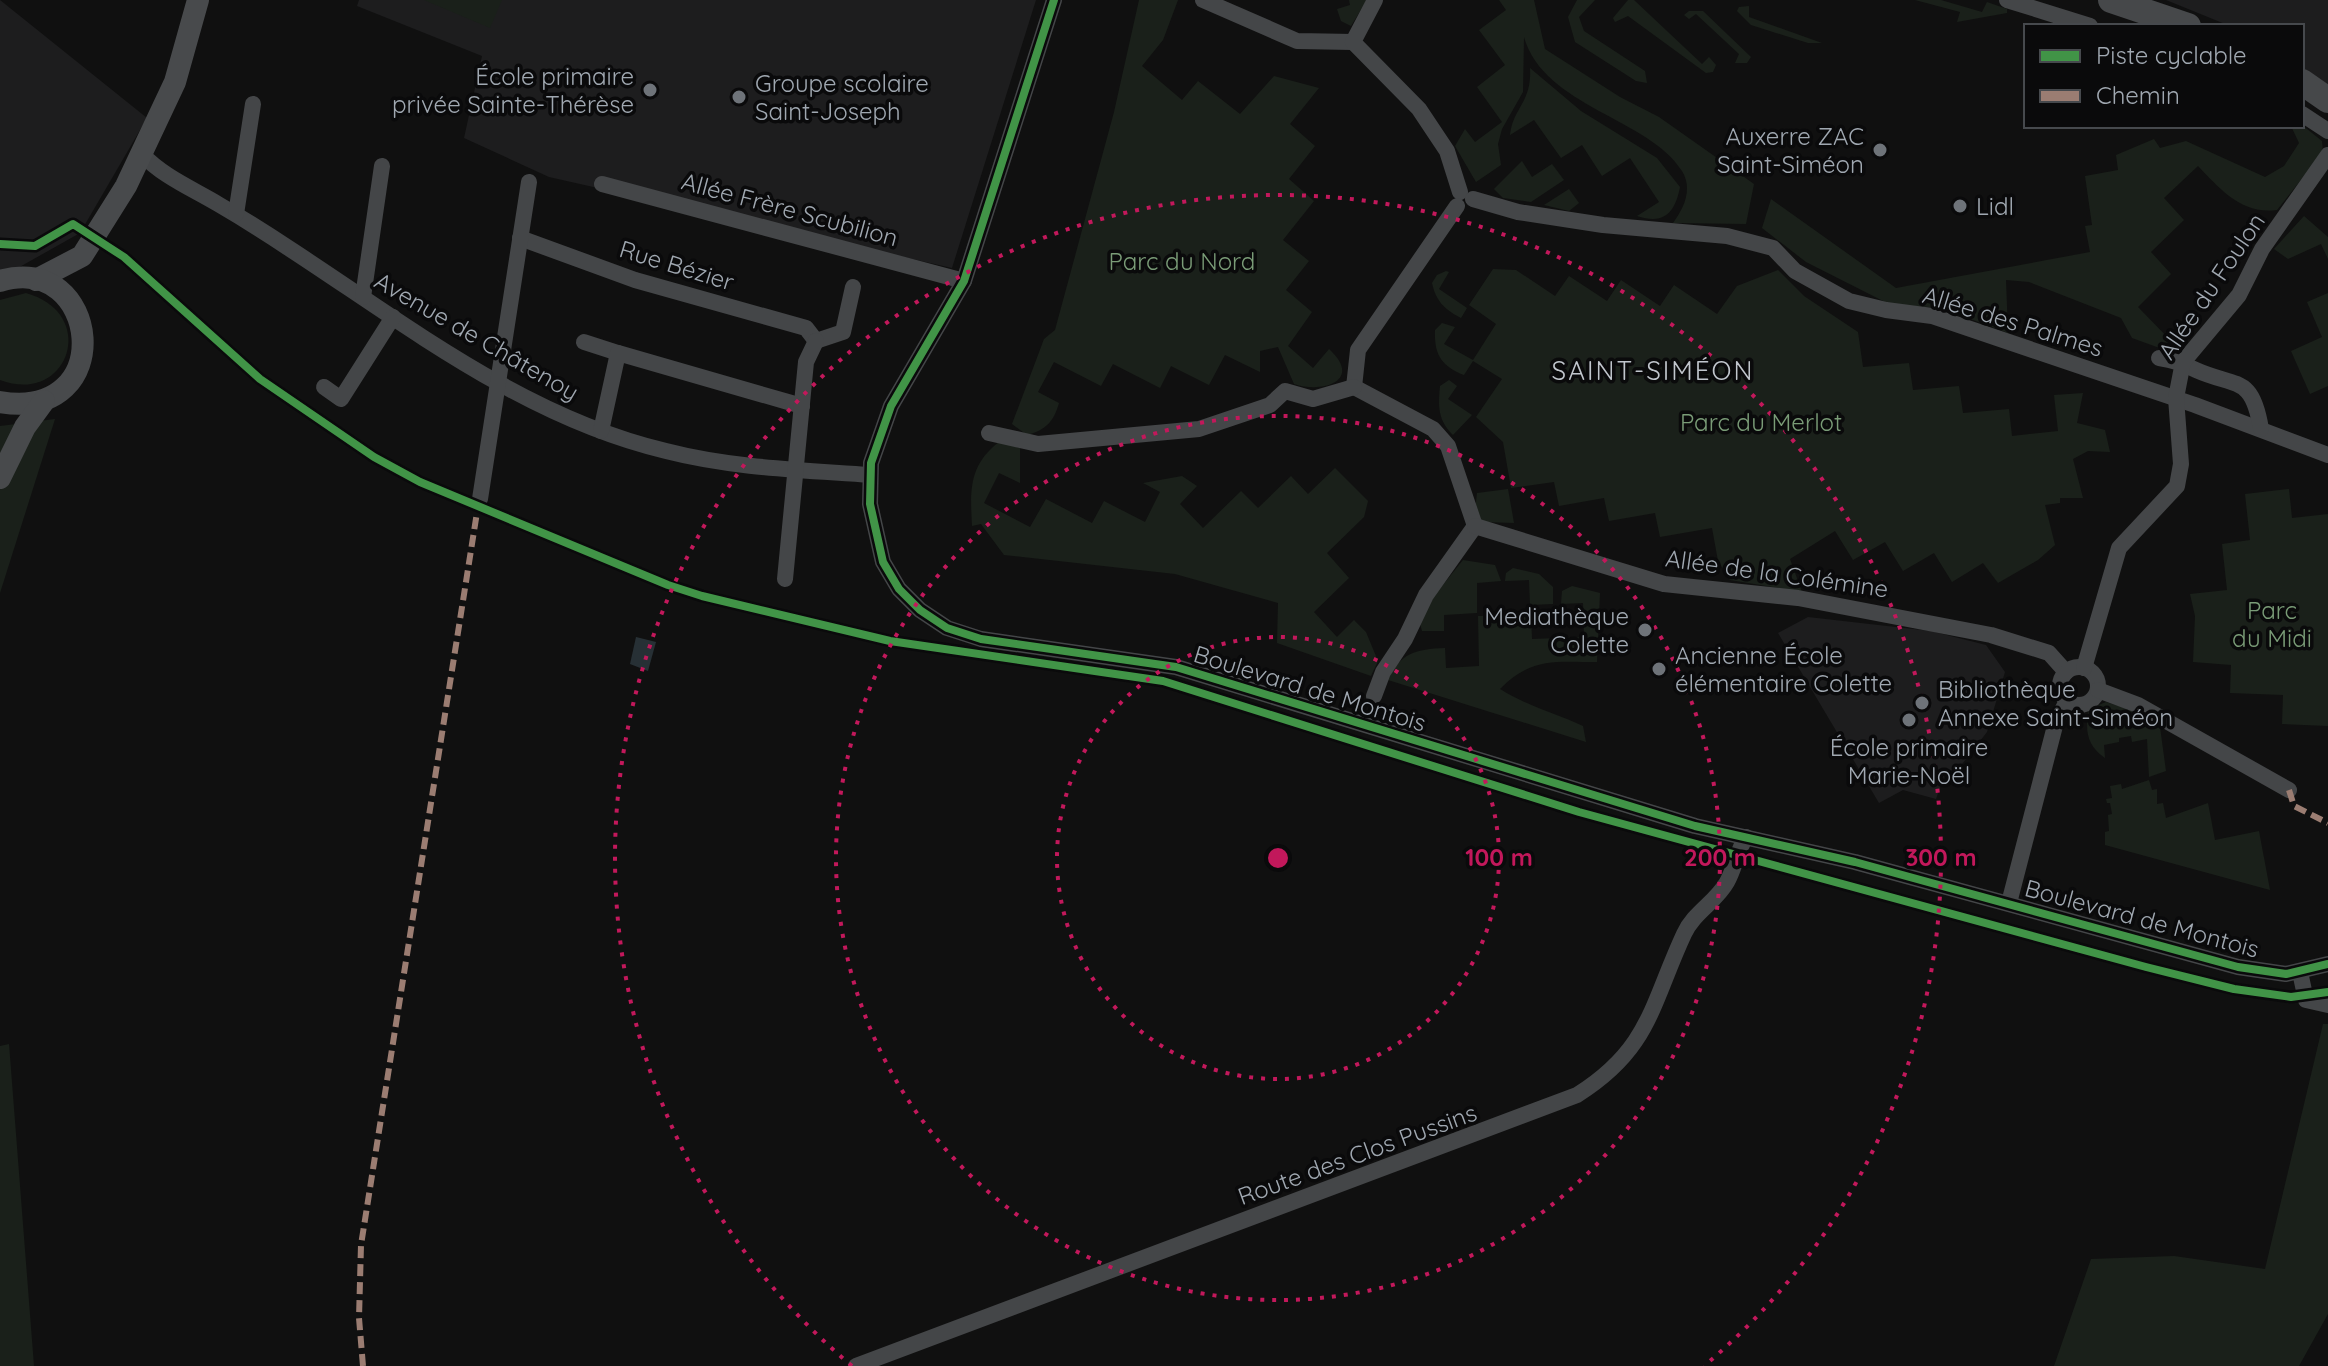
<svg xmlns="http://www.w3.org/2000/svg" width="2328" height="1366" viewBox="0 0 2328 1366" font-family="Quicksand,sans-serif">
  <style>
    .built { fill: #1d1d1e }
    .green { fill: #1a201a }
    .water { fill: #273035 }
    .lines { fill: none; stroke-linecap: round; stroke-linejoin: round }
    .street { stroke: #444648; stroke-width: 16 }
    .secondary { stroke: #484a4c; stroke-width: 22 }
    .primary { stroke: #46484a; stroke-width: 26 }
    .quiet { stroke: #9b7d72; stroke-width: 6; stroke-dasharray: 12 6; stroke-linecap: butt }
    .cycleway-casing { stroke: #0a0a0b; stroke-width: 13 }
    .cycleway { stroke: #419447; stroke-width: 8 }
    .ring { fill: none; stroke: #c2185b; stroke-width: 4; stroke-dasharray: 4 8 }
    .poi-dot { fill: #6e7379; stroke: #0a0a0b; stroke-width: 3 }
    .labels { text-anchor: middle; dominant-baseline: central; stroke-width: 7; stroke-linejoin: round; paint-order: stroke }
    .poi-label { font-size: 24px; fill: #a0a8b1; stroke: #0a0a0b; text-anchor: start }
    .street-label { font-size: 24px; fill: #a0a8b1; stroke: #0a0a0b }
    .park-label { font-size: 24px; fill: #7a9c77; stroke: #0a0a0b }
    .neighbourhood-label { font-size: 26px; letter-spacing: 2px; fill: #c1c6cd; stroke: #0a0a0b }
    .centre { fill: #c2185b; stroke: #0a0a0b; stroke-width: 4 }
    .ring-label { font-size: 24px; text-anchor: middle; font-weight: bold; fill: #c2185b; stroke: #0a0a0b; stroke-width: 7; stroke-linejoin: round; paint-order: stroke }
  </style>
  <rect width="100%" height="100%" fill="#101010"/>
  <g class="built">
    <polygon points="0,0 147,118 80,233 0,278"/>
    <polygon points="359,0 1036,0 952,268 549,177 464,138 482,56 357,6"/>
    <polygon points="2166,0 2328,0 2328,87 2302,68 2302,26 2230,26"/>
    <polygon points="1808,617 1931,631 1986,645 2005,672 1987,732 1952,777 1944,776 1936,799 1903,790 1879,803 1778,633"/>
  </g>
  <g class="green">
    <polygon points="424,0 502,0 490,28"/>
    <path d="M1139,0H1178L1163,40L1142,66L1182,100L1198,81L1240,114L1274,76L1319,88L1290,124L1315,146L1289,179L1314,201L1283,240L1309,261L1286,290L1312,312L1288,346L1313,368L1329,349C1363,380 1324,394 1294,384L1278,347L1260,351V372L1225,355L1209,385L1171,366L1160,388L1113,364L1101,386L1054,362L1038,392L1059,403C1054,421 1046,430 1027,435L1012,424L1044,339L1055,330L1114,112Z"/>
    <polygon points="1349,0 1367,0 1351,26 1341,21 1337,9 1350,5"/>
    <path d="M1499,0H1534L1545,49L1620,97L1659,117L1754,184L1746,224L1673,223C1684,208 1693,189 1682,171C1649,118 1544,107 1524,37L1523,92L1502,129L1498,144L1501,165L1476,182L1455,146L1465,129L1475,142L1502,122L1477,87L1505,65L1479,30L1506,10Z"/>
    <polygon points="1577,0 1595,0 1579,17 1584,31 1645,71 1647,83 1636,81 1575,42 1568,17"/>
    <polygon points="1628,0 1634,0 1702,64 1709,57 1716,65 1713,72 1706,73 1628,16 1615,22 1613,18"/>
    <polygon points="1915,0 1941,0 1982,12 1987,2 2007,9 2007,13 1957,22 1960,12"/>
    <polygon points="1749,6 1749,17 1822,43 1808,43 1751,25 1737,11 1739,7"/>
    <polygon points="1689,11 1703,11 1751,57 1747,63 1735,63 1739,54 1696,14 1689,19 1684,15"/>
    <path d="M1530,68L1581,111L1657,158L1680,187C1675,213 1664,225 1637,216L1659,202L1630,158L1602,176L1582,145L1561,158L1534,120L1510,135C1513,107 1532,103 1530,68Z"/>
    <path d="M2302,125L2322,141L2323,152L2277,210C2242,215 2220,189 2198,166L2164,198L2184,220L2151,252L2171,274L2138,307L2174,344L2165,350L2132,338L2121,318L2029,282L2006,280L2008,333L1941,308L1889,304L1806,262L1762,228L1771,199L1896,288L2090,252L2085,226L2092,225L2085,176L2118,170L2116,155L2154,139L2160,148L2186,141L2265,177L2284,166L2299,143L2291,126Z"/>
    <polygon points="1522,161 1532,177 1552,164 1564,180 1531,202 1503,198 1494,189"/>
    <polygon points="1569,189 1579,203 1569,211 1544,205"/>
    <polygon points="2304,216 2328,237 2328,259 2321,244 2288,259 2274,249"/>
    <path d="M1493,269L1516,270L1555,296L1569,276L1607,301L1621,280L1660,306L1674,285L1717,314L1737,286L1778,270L1804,296L1858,332L1863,367L1909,363L1913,390L1959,386L1963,413L2009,409L2012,436L2058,431L2054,395L2083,393L2077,423L2105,430L2110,452L2088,451L2073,459L2083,498H2060V503L2045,505L2055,545L2038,560L1998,583L1983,563L1952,582L1934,553L1903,571L1885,542L1853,560L1835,531L1790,559L1802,592L1730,580L1718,561L1712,528L1660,537L1655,513L1609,521L1604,498L1559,506L1554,482L1511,488L1503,442L1476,417L1502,379L1473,361L1464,375C1441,366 1434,354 1435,330L1442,323L1455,327L1444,344L1473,360L1496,324L1469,305Z"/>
    <path d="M1446,271L1449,272L1439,289L1467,308L1461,318C1444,309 1436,301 1432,283L1437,275Z"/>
    <path d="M26,293C100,314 68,406 0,380V300Z"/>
    <polygon points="2328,293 2328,386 2310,394 2291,351 2322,337 2307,302"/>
    <path d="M1449,380L1457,386L1448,399L1472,415L1453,435C1438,420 1438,407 1440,386Z"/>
    <polygon points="55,419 0,593 0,426"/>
    <path d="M999,442L1020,448V483L999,473L984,503L1030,527L1046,499L1092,523L1104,501L1145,522L1160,492L1143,483L1182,476L1197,486L1180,504L1203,528L1241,491L1258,508L1291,476L1308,494L1335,468L1368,501L1364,517L1327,553L1349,578L1314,612L1337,637L1354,620L1366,632L1378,661L1371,676L1277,643L1278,603L1175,574L1004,555L981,524L972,526C970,490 969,465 999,442Z"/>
    <polygon points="1508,489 1514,523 1482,522 1475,512 1477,493"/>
    <polygon points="2289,489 2292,518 2328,514 2328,726 2282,724 2283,695 2230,693 2231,665 2193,662 2195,616 2190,594 2227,590 2222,544 2250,540 2245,494"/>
    <polygon points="1463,560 1495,565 1501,581 1477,583 1477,613 1444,615 1444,631 1422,631 1420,624 1434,596"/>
    <polygon points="1513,568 1539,574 1553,587 1553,604 1530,605 1529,580 1505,581 1506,573"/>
    <path d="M1572,586L1600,593L1597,662C1554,662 1532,657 1500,689C1525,705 1555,713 1583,726L1586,742L1388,680C1400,653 1416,649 1445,648L1446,668L1479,666L1478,616L1531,615L1532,639L1584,637L1583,603L1561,604L1562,591Z"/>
    <path d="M2106,702L2132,710L2160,727L2166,771L2149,777L2147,739L2132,742L2131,736L2119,738V742L2104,745L2105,758C2086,745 2085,729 2089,709Z"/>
    <polygon points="2149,780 2152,790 2157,789 2157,804 2163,803 2166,818 2208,803 2215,840 2259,831 2270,890 2105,845 2105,832 2109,831 2108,815 2112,814 2110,803 2107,803 2106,799 2112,798 2110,786 2121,784 2122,789"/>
    <polygon points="2323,1024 2328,1024 2328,1314 2299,1366 2054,1366 2091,1259 2174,1256 2265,1269"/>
    <polygon points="9,1044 34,1366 0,1366 0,1046"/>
  </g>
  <polygon class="water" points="636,637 656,642 648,671 630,664"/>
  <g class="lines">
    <g class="street">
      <polyline points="1054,0 964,281 891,406 871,463 870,504 883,562 899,589 920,610 947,628 981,639 1176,667 1695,826 1855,862 2238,967 2286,974 2328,964"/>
      <polyline points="1203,0 1297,41 1353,42"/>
      <polyline points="1375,0 1353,42 1419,109 1447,151 1460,192"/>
      <polyline points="2007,0 2090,26"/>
      <polyline points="2302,114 2328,131"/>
      <path d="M142,154C162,176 193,189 218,204C242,218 266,233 290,249C408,326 526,418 666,451C732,468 802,470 870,475"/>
      <polyline points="602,184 964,281"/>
      <polyline points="1473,199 1518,212 1603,225 1727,236 1773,248 1795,271 1849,301 1886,310 1932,316 2195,405 2328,455"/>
      <polyline points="236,214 253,104"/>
      <polyline points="520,238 635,280 806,328 816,341"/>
      <polyline points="363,297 382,166"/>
      <polyline points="816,341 843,332 853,287"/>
      <polyline points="584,342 618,353"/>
      <path d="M2159,358C2174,360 2183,364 2196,370C2236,388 2252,374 2261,429"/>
      <polyline points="324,387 341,399 393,317"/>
      <polyline points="1354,387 1433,429 1448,446 1475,526 1426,595 1405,639 1383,672 1374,696"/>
      <polyline points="1354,387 1358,350 1457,206"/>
      <polyline points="601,431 618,353 802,406"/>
      <polyline points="989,433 1038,444 1199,429 1270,405 1285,391 1313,399 1354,387"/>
      <polyline points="480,499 529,182"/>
      <polyline points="1475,526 1664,584 1798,598 1991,635 2049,653 2066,672"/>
      <polyline points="785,579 806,362 816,341"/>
      <circle cx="2079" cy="686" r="19"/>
      <polyline points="2084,668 2119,548 2177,486 2181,464 2176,398 2183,362 2239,295 2262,249 2328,155"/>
      <polyline points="2098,690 2138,705 2289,790"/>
      <polyline points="2009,903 2056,722 2067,701"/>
      <polyline points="2300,972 2306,1000 2328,1005"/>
      <path d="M856,1366L1577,1095C1650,1049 1651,1005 1684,934C1694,912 1716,902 1727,882C1735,868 1737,851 1746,837"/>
    </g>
    <g class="secondary">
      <polyline points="36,280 82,256 126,186 175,82 198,0"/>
      <path d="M0,281C100,251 120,422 0,402"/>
      <polyline points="0,478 25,427 44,401"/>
    </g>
    <g class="primary">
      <polyline points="2111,0 2188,26"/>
      <polyline points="2302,82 2328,100"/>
    </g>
    <g class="quiet">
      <polyline points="2289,790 2294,806 2328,823"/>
      <polyline points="363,1366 359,1318 361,1245 478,506"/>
    </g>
    <defs>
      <g id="cycleway">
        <polyline points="1054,0 964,281 891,406 871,463 870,504 883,562 899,589 920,610 947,628 981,639 1176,667 1695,826 1855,862 2238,967 2286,974 2328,964"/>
        <polyline points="0,244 35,246 73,224 124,257 260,379 374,457 420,482 668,585 702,596 890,641 1163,681 1579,812 2146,967 2234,989 2291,997 2328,992"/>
      </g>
    </defs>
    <use href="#cycleway" class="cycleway-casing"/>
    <use href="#cycleway" class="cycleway"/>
  </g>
  <g class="ring">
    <circle cx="1278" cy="858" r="221"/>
    <circle cx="1278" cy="858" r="442"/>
    <path d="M852 1366A663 663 0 1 1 1704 1366"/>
  </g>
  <g class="poi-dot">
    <circle cx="650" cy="90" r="8"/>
    <circle cx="739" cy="97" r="8"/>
    <circle cx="1880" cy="150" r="8"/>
    <circle cx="1960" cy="206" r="8"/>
    <circle cx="1645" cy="630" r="8"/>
    <circle cx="1659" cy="669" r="8"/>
    <circle cx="1922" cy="703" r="8"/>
    <circle cx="1909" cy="720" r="8"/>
  </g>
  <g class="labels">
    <g class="poi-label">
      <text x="634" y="76" text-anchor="end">École primaire<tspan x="634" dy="28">privée Sainte-Thérèse</tspan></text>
      <text x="755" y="83">Groupe scolaire<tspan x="755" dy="28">Saint-Joseph</tspan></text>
      <text x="1864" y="136" text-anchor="end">Auxerre ZAC<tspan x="1864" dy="28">Saint-Siméon</tspan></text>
      <text x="1976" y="206">Lidl</text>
      <text x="1629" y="616" text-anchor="end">Mediathèque<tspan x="1629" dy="28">Colette</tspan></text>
      <text x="1675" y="655">Ancienne École<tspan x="1675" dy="28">élémentaire Colette</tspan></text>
      <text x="1938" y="689">Bibliothèque<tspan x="1938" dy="28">Annexe Saint-Siméon</tspan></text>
      <text x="1909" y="747" text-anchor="middle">École primaire<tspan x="1909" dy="28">Marie-Noël</tspan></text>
    </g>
    <g class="street-label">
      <text transform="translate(790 209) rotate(15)">Allée Frère Scubilion</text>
      <text transform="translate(677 265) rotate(17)">Rue Bézier</text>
      <text transform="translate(2211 286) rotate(-56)">Allée du Foulon</text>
      <text transform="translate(2013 321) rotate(17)">Allée des Palmes</text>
      <text transform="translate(477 336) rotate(30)">Avenue de Châtenoy</text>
      <text transform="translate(1777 573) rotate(8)">Allée de la Colémine</text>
      <text transform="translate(1310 688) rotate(17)">Boulevard de Montois</text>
      <text transform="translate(2142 918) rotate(15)">Boulevard de Montois</text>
      <text transform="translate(1357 1154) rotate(-20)">Route des Clos Pussins</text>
    </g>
    <g class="park-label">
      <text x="1182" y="261">Parc du Nord</text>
      <text x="1761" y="422">Parc du Merlot</text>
      <text x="2272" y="610">Parc<tspan x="2272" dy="28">du Midi</tspan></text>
    </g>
    <g class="neighbourhood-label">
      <text x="1653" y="370">SAINT-SIMÉON</text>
    </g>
  </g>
  <circle cx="1278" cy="858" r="12" class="centre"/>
  <g class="ring-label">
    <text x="1499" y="866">100 m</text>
    <text x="1720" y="866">200 m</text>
    <text x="1941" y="866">300 m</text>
  </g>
  <rect x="2024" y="24" width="280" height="104" fill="#0a0a0b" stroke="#46494d" stroke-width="2"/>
  <rect x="2040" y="50" width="40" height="12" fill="#419447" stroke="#46494d" stroke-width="2"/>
  <text x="2096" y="64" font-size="24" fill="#a0a8b1">Piste cyclable</text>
  <rect x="2040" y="90" width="40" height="12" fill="#9b7d72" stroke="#46494d" stroke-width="2"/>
  <text x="2096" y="104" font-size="24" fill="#a0a8b1">Chemin</text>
</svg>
